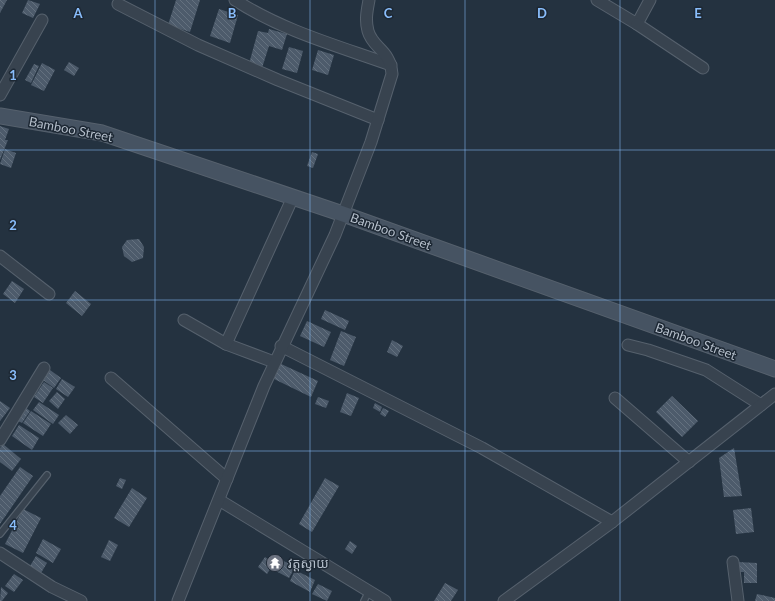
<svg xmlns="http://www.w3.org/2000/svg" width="775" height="601" viewBox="0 0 775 601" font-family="Lato,'Noto Sans Khmer',sans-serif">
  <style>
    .building { fill: url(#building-back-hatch) }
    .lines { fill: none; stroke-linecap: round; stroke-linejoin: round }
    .lane-casing { stroke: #56616d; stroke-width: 8 }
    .street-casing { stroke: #56616d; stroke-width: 13 }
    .secondary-casing { stroke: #56616d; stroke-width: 17 }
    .lane { stroke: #38434f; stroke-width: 5.5 }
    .street { stroke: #38434f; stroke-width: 11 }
    .secondary { stroke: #465362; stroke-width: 15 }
    .grid { fill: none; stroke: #89bdfb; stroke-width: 1; stroke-opacity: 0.55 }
    .labels { text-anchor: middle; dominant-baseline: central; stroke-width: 3; stroke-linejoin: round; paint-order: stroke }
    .street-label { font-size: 13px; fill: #b4beca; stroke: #1d2834 }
    .poi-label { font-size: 13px; fill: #b4beca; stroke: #1d2834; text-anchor: start }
    .grid-label { font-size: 13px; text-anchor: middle; font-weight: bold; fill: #89bdfb; stroke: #1d2834; stroke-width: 3; stroke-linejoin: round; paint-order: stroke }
  </style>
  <defs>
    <pattern id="building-back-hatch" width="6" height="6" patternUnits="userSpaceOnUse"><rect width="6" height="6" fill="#4d5b6b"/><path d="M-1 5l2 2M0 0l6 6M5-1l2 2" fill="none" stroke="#64717f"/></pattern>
  </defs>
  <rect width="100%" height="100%" fill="#243240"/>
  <g class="building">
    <polygon points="0,0 7,0 0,13"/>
    <polygon points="28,0 40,4 33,18 22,13"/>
    <polygon points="176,0 200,0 190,32 168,25"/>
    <polygon points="219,9 238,15 230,43 210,36"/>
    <polygon points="269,29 287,34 282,50 269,46 262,68 249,64 258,31 268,33"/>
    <polygon points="289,47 303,51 297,73 282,69"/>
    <polygon points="318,50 334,55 328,75 312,70"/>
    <polygon points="69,62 79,68 74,76 64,70"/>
    <polygon points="42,63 55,70 44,91 31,85"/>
    <polygon points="34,64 39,66 31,83 25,80"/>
    <polygon points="0,126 9,129 5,140 8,140 0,160"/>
    <polygon points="5,149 16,153 11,168 0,164"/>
    <polygon points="312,152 318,154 313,168 307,166"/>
    <polygon points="139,239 144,247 143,258 132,262 124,256 122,247 127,240"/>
    <polygon points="12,281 24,289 15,303 3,294"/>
    <polygon points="75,291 91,304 82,316 66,303"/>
    <polygon points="325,310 349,321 345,330 321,319"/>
    <polygon points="307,321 331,332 324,347 300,336"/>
    <polygon points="341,331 356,337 344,366 330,360"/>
    <polygon points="392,340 403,346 397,357 387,352"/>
    <polygon points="279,363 318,381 311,397 272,378"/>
    <polygon points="50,370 61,378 54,388 43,380"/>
    <polygon points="62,379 75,387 68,397 56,389"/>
    <polygon points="44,382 53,388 43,403 34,397"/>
    <polygon points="57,392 65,399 58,409 49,401"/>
    <polygon points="347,393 359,398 351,416 340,412"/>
    <polygon points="672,396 698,421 682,437 656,412"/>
    <polygon points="318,397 329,401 326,408 315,404"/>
    <polygon points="0,401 10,408 0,421"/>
    <polygon points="39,402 59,415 53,424 33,410"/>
    <polygon points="375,403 382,407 380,412 373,408"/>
    <polygon points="25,407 30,411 22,423 17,420"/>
    <polygon points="383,408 389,411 385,417 380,414"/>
    <polygon points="31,411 51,424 43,436 23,423"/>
    <polygon points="66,415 78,425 70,434 58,423"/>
    <polygon points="19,425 39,438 32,450 12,436"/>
    <polygon points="3,444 21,459 12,471 0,462 0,448"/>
    <polygon points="734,448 742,496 724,497 719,458"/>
    <polygon points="20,467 33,476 0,524 0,496"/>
    <polygon points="120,478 126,480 122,489 116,486"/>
    <polygon points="325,478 339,486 312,532 299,524"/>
    <polygon points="132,488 147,498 129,527 114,518"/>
    <polygon points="751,508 754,532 736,534 733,510"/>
    <polygon points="23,509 41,518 23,553 5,544"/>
    <polygon points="43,539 61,549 53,563 36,553"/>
    <polygon points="109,540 118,545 110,561 101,557"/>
    <polygon points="350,541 357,546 352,554 345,549"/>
    <polygon points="36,556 47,563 41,573 30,566"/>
    <polygon points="265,557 274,563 267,574 258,567"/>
    <polygon points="278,558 295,567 289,578 272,569"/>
    <polygon points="738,562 757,563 757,583 744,583 744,572 738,572"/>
    <polygon points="295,570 315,580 310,592 290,581"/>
    <polygon points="14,574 23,580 14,592 5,586"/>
    <polygon points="445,583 458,590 451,601 434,601"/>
    <polygon points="318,584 332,591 327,601 312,594"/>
    <polygon points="1,587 8,593 2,601 0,601"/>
    <polygon points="757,594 775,598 775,601 755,601"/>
  </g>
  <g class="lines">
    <defs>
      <g id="lane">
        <polyline points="0,534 47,475"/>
        <polyline points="364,601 369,591"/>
      </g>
      <g id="street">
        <path d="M235,0C283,31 338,46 391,65"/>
        <polyline points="597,0 637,24 650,0"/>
        <polyline points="118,4 198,45 278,80 378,120"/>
        <polyline points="637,24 703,68"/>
        <polyline points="0,95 42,20"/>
        <polyline points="0,256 49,294"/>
        <polyline points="184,320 226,344 274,362"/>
        <polyline points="226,344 293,197"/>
        <polyline points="628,345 648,350 706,370 761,405"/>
        <polyline points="281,346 482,448 612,522"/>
        <polyline points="111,378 227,479"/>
        <polyline points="615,398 689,462"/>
        <polyline points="0,440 44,368"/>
        <polyline points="219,500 385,601"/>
        <polyline points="0,553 52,587 81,601"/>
        <polyline points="733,562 738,601"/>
        <path d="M178,601L264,386L335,235L371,142L392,74C390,49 373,49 368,31C365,20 367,11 369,0"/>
        <polyline points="504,601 612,522 775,394"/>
      </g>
      <polyline id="secondary" points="0,116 102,133 343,214 775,369"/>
    </defs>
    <use href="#lane" class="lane-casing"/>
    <use href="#street" class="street-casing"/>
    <use href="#secondary" class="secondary-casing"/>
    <use href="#lane" class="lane"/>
    <use href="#street" class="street"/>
    <use href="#secondary" class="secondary"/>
  </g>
  <path class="grid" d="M155,0V601M310,0V601M465,0V601M620,0V601M0,150H775M0,300H775M0,451H775"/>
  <defs>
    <symbol id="temple-disc" viewBox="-11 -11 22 22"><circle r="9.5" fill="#6b7280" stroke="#1d2834"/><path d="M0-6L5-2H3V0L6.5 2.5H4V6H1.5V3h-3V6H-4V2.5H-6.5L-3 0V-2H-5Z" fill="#fff"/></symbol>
  </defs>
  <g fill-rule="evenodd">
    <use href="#temple-disc" x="265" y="553" width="20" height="20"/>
  </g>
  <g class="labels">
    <g class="street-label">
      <text transform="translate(71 129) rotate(11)">Bamboo Street</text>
      <text transform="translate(391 231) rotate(20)">Bamboo Street</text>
      <text transform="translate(696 341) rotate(20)">Bamboo Street</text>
    </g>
    <g class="poi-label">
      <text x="288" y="563">វត្តស្វាយ</text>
    </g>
  </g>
  <g class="grid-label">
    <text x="78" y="18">A</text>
    <text x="232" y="18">B</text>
    <text x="388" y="18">C</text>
    <text x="542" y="18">D</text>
    <text x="698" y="18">E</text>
    <text x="13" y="80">1</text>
    <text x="13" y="230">2</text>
    <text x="13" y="380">3</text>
    <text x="13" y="530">4</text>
  </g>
</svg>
